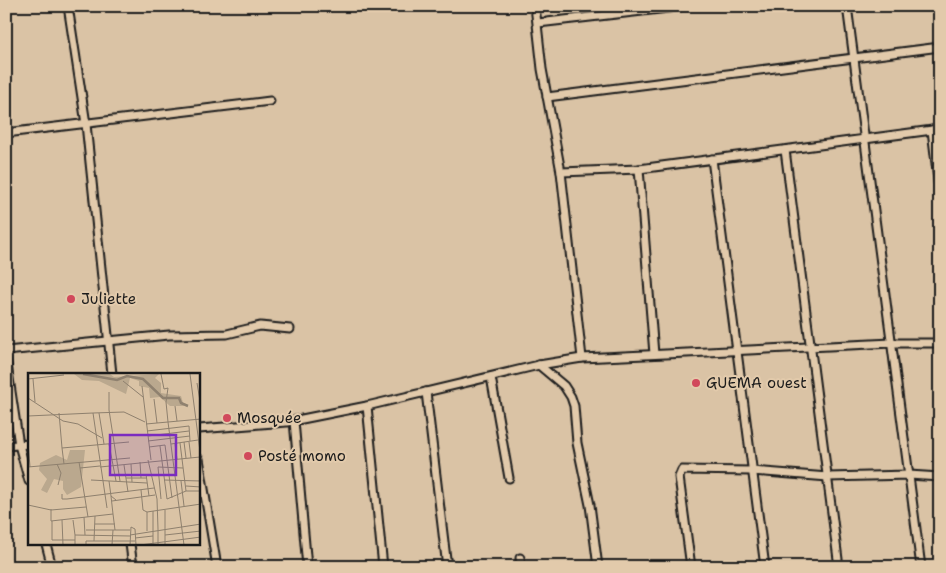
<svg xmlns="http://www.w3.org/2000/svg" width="946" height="573" viewBox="0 0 946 573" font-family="'Shantell Sans',sans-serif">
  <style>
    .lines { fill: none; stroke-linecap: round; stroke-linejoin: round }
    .minor-casing { stroke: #1c1c1c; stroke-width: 11 }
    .minor { stroke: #e2caab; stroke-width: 7 }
    .poi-dot { fill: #d1495b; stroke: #e2caab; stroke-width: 2 }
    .labels { text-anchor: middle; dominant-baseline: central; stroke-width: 4; stroke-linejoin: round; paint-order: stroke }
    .poi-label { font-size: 15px; fill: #1c1c1c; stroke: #e2caab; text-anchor: start }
    .inset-river { fill: none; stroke: #8f816f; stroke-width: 2.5 }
    .inset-road { fill: none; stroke: #8e806e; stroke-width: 1 }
    .view { fill: #7b2cbf; fill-opacity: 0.15; stroke: #7b2cbf; stroke-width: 2.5 }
    .inset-edge { fill: none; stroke: #1c1c1c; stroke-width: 2.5 }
  </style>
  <rect width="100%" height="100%" fill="#dac3a5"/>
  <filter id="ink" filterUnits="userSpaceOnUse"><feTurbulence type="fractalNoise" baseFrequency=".02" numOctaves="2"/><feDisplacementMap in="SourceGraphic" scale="10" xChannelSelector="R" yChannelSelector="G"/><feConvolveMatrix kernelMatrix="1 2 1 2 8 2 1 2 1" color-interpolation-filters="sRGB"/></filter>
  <g filter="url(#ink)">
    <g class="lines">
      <defs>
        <g id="minor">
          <polyline points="68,6 86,124 112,374"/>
          <polyline points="535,6 542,69 561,172 582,358"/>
          <polyline points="847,6 921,567"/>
          <polyline points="538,23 686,6"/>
          <polyline points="547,97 940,47"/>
          <polyline points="932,130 940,197"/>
          <polyline points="6,133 270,101"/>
          <polyline points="785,150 839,567"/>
          <polyline points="712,159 765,567"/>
          <polyline points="639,169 654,354"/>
          <polyline points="561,172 639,169 940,129"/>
          <polyline points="6,351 169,335 227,334 260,326 290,329"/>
          <polyline points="6,358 19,445 29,481"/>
          <polyline points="539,365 564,386 571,397 574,406 577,443 590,505 598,567"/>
          <polyline points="491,377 509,478"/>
          <polyline points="426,392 447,567"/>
          <polyline points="367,406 383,567"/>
          <polyline points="294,421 307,567"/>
          <polyline points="199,429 287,422 367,406 539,365 582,358 892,343 940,343"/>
          <polyline points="6,446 29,444"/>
          <polyline points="199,459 217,567"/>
          <polyline points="46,544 52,567"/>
          <polyline points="130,544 133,567"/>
          <polyline points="520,558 521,567"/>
          <polyline points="691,567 679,477 682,470 752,471 828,477 909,475 940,477"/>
        </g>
      </defs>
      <use href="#minor" class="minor-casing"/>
      <use href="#minor" class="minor"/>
    </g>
  </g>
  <g class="poi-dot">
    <circle cx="71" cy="299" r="5"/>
    <circle cx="696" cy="383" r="5"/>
    <circle cx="227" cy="418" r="5"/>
    <circle cx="248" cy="456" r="5"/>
  </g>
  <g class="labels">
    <g class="poi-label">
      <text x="81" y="299">Juliette</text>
      <text x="706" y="383">GUEMA ouest</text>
      <text x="237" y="418">Mosquée</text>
      <text x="258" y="456">Posté momo</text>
    </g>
  </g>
  <g transform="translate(28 373)">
    <rect width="172" height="172" fill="#dac3a5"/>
    <path d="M46,1H82L86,4L131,1L127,5L133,10V20L153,23L156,33H142L132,24L122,25L121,15L111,13V8L102,5L98,21L71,8L54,7ZM42,77H57L53,114L39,122L35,116V108L26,106L19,120L13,117L19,106L11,97L12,90L28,82L39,87Z" fill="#baa88e"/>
    <path class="inset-river" d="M55,1L89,7L99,3L115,6L135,25H151L153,30L160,33"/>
    <path class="inset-road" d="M133,1L136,16L140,15L138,29L140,49M162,1L173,86M0,6L36,2M5,6L7,29M95,8L115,24M169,10L172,28M114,13L123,87M81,19V37M0,25L35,48L50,51L74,65M126,26L129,50M147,33L149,48M81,37L92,108M31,40L34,75M65,40L96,39L117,49M71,40L76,71M0,43L65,40L79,135M140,49L156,172M118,51L173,46M161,53L162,68M119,58L161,53M120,63L161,58M120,68L162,63M0,69L2,94M156,69L158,85M161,69L163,85M152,70L158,118M81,71L88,108M143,71L170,67M147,71L149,86M137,72L144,125M132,73L139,126M121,74L137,72M120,87L129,126L130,156M51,89L60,144M112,89L113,105M29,91L33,100L30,112M36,91L34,75L101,69M103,91L104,109M96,92L100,119M0,94L102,85M72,94L172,84M52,95L72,93M118,101L121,123M98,105H119M63,107L119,110M136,107L173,108M81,108L83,123L88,127M153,108L156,133M158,113L173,114M113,117L115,137L119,139L173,131M34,121V126H39L126,115M133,126L130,94L155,95M139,126L158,118H173M84,128L127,122M0,132L23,137L58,134M23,136V148L85,141L83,123M137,137V172M125,138V172M85,141L87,157M56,144L57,162M34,147L35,172M45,147L47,162M24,148V167H47M67,151H87M130,156V172M58,157H85L84,172M85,157H102M119,158V139M102,162L173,151M137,162L173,158M107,165L125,163M66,168L67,143M47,172V162L102,163M58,172V168H107M102,172L103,154L107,156L108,172M112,172L173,164"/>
    <path class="view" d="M82,62H148V102H82Z"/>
    <rect width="172" height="172" class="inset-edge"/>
  </g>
  <rect width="946" height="573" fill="none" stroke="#e2caab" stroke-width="25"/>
  <rect x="12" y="12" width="921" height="548" fill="none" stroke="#1c1c1c" stroke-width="2" filter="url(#ink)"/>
</svg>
